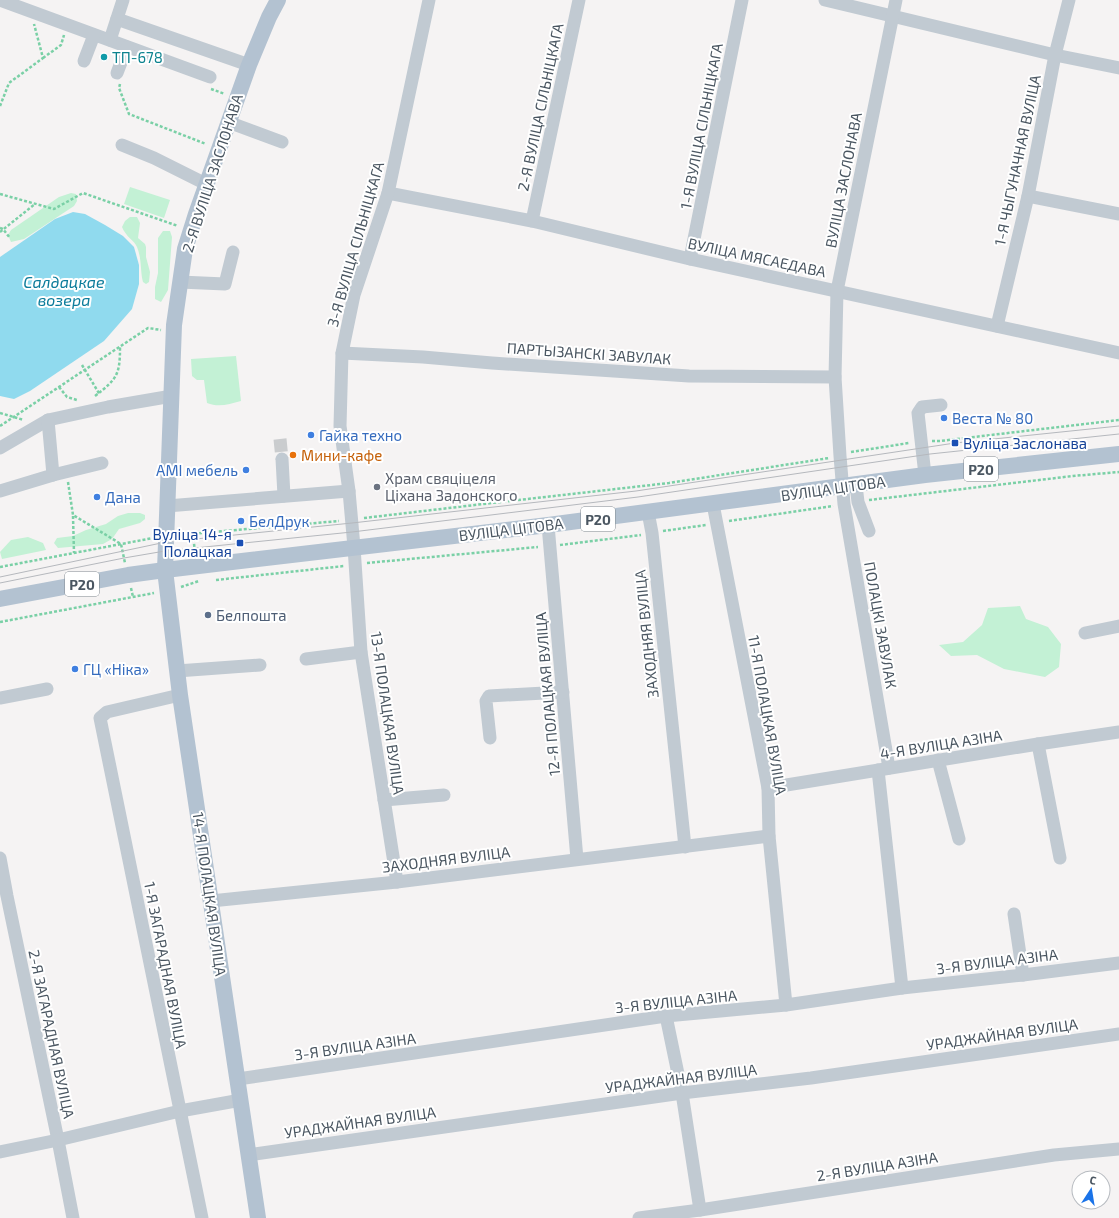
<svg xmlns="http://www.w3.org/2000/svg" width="1119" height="1218" viewBox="0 0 1119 1218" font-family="'Exo 2',sans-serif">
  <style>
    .green { fill: #c3f1d5 }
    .water { fill: #90daee }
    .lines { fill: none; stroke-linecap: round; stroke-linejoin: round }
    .minor-tunnel { stroke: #caccce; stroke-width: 13; stroke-dasharray: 13 6; stroke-linecap: butt }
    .path { stroke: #7ad0a6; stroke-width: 2.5; stroke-dasharray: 3 2; stroke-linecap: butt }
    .minor { stroke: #c1cad2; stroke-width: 13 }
    .major { stroke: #b3c2d1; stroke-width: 16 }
    .tram { stroke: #b5b8bd; stroke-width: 1 }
    .culture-dot { fill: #0f9aa8; stroke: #fff; stroke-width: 1.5 }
    .shop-dot { fill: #3f7fe0; stroke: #fff; stroke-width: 1.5 }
    .transit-dot { fill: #1a4fb4; stroke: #fff; stroke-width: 1.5 }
    .food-dot { fill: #e8710a; stroke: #fff; stroke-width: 1.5 }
    .worship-dot { fill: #6b7280; stroke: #fff; stroke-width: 1.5 }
    .service-dot { fill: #5c6f8a; stroke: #fff; stroke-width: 1.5 }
    .labels { text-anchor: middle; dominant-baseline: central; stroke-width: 4; stroke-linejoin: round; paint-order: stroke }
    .shield { fill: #fff; stroke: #808990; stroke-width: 1 }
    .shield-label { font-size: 14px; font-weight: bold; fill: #4a5661 }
    .culture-label { font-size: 15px; fill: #0d838f; stroke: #fff; text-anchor: start }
    .street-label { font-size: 15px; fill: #4a5661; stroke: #fff }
    .shop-label { font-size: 15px; fill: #366cbe; stroke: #fff; text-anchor: start }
    .transit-label { font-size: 15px; fill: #164399; stroke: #fff; text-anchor: start }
    .food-label { font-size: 15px; fill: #c56008; stroke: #fff; text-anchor: start }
    .worship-label { font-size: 15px; fill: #5b616d; stroke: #fff; text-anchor: start }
    .service-label { font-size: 15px; fill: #4e5e75; stroke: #fff; text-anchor: start }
    .water-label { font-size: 16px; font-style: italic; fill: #0c7c9b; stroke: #fff }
  </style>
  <rect width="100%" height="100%" fill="#f5f3f3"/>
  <g class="green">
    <polygon points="130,187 170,200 164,218 124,204"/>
    <polygon points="71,193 76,194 77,201 74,206 24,239 11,242 8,235 11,230 59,197"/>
    <path d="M130,217H137L140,223L138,238L145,244L146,247V257L150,272L149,282L146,284L143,282C140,271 142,259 137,247C134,240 126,237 122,227L125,221Z"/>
    <polygon points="163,231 170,231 172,237 168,290 161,302 155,299 155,287 158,273 158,238"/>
    <path d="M236,356L241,401C229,404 219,408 207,403L204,380H197L192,376L191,359Z"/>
    <polygon points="128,513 140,513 145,515 145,519 140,523 119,529 112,539 103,544 58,548 54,543 57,538 73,536 86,530 106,524 118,516"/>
    <polygon points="28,537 43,543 46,550 2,559 0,552 11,540"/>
    <polygon points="1020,606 1026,619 1048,627 1061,644 1059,667 1045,677 1004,669 977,655 951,656 939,645 963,642 982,625 988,608"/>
  </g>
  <polygon class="water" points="73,212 85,214 105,225 123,236 134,247 139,265 139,284 132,309 104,341 30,391 14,399 0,396 0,257 55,219"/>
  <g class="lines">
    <polyline class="minor-tunnel" points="280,439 282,459"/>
    <g class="path">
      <polyline points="43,58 61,45 64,35"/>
      <polyline points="120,84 119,88 129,114 206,144"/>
      <polyline points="211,89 225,94"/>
      <polyline points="0,106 9,83 43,58 34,24"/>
      <polyline points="0,194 54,209 83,193 178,226"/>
      <polyline points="0,228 3,229 10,238"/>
      <polyline points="0,232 35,204"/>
      <polyline points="82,365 100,395"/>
      <polyline points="59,387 67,397 77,400"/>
      <path d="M95,396C117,379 120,375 120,347"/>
      <polyline points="0,413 24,420"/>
      <polyline points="0,426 148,328 161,330"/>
      <polyline points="932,441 940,441 1119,420"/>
      <polyline points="851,452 909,443"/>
      <polyline points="68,482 73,515 121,544 125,563"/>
      <polyline points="869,500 1073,476 1119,472"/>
      <polyline points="73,516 74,553"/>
      <polyline points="364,518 492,503 669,483 829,458"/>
      <polyline points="729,521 833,506"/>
      <polyline points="663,531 706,525"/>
      <polyline points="193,534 195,553"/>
      <polyline points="179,535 339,521"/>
      <polyline points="560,545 641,535"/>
      <polyline points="367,563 538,547"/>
      <polyline points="0,567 153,538"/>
      <polyline points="216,580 344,566"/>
      <polyline points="181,587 199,581"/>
      <polyline points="131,588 133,597"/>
      <polyline points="0,622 154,593"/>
    </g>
    <g class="minor">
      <polyline points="0,0 210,77"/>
      <polyline points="825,0 1055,55 1119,68"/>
      <polyline points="117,19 249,65"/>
      <polyline points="110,40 123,0"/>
      <polyline points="84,61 94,35"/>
      <polyline points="117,73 127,47"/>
      <polyline points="228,122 282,142"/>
      <polyline points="122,145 154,158 206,184"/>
      <polyline points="388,193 532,221 690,259 1119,353"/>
      <polyline points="1028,196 1119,214"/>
      <polyline points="532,221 579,0"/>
      <polyline points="690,259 742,0"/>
      <polyline points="180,282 225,284 233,252"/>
      <polyline points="997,326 1028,196 1055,55 1069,0"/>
      <polyline points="342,353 423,357 492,363 689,376 835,377"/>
      <polyline points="0,448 48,420 108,407 172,396"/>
      <polyline points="282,459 284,496"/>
      <polyline points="53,475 102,463"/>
      <polyline points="925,475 918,413 922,407 941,405"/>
      <polyline points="856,485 858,502 869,531"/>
      <polyline points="0,491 53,475 48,420"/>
      <polyline points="713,504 768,788 769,836 786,1005"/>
      <polyline points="167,506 349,491"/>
      <polyline points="648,512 652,533 685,847"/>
      <polyline points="548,525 577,859"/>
      <polyline points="1085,633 1119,626"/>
      <polyline points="306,659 361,652"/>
      <polyline points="177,671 260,665"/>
      <polyline points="180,695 107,712 100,718 202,1218"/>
      <polyline points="0,698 47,689"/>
      <polyline points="490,738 486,701 489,696 563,692"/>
      <polyline points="1038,744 1060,858"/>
      <polyline points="938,760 959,839"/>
      <polyline points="889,768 844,504 840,456 835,377 837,291 896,0"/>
      <polyline points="878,770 902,988"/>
      <polyline points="768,788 1038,744 1119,732"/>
      <polyline points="384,800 444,795"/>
      <polyline points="0,858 7,896 58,1140 73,1218"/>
      <polyline points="397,882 361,652 354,547 349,491 340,426 342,353 354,295 388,193 429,0"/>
      <polyline points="211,901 397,882 769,836"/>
      <polyline points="1014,914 1023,975"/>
      <polyline points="666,1016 682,1093 700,1210"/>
      <polyline points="238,1079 666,1016 786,1005 902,988 1023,975 1119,963"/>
      <polyline points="0,1152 58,1140 180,1111 241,1100"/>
      <polyline points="248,1155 682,1093 811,1078 1119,1034"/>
      <polyline points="639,1218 700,1210 1054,1155 1119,1149"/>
    </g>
    <g class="major">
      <polyline points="0,599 128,575 165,570 548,525 925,475 1119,454"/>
      <polyline points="258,1218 180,695 165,570 174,325 185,249 196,214 249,65 269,17 278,0"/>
    </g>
    <g class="tram">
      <polyline points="0,577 166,542 352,523 636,491 955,443 1119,426"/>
      <polyline points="0,583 124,558 165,551 352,532 638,497 930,454 1119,434"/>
    </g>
  </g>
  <circle class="culture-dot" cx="104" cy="57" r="4"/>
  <g class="shop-dot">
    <circle cx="944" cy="418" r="4"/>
    <circle cx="311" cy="435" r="4"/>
    <circle cx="246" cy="470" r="4"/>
    <circle cx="97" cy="497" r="4"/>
    <circle cx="241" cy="521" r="4"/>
    <circle cx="75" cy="669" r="4"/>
  </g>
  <g class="transit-dot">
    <rect x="951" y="439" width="8" height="8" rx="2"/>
    <rect x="236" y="539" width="8" height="8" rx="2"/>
  </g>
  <circle class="food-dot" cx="293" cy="455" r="4"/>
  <circle class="worship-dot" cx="377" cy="487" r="4"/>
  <circle class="service-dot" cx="208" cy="615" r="4"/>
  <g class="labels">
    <g class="shield">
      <rect x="964" y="457" width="34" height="24" rx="3"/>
      <rect x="581" y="507" width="34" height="24" rx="3"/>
      <rect x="65" y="572" width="34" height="24" rx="3"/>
    </g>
    <g class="shield-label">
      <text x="981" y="469">Р20</text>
      <text x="598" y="519">Р20</text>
      <text x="82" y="584">Р20</text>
    </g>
    <g class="culture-label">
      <text x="112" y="57">ТП-678</text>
    </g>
    <g class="street-label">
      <text transform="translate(540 107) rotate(-78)">2-Я ВУЛІЦА СІЛЬНІЦКАГА</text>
      <text transform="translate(701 126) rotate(-79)">1-Я ВУЛІЦА СІЛЬНІЦКАГА</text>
      <text transform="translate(1017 160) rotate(-78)">1-Я ЧЫГУНАЧНАЯ ВУЛІЦА</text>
      <text transform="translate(212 173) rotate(-72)">2-Я ВУЛІЦА ЗАСЛОНАВА</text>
      <text transform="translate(843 180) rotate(-79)">ВУЛІЦА ЗАСЛОНАВА</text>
      <text transform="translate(355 244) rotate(-74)">3-Я ВУЛІЦА СІЛЬНІЦКАГА</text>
      <text transform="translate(757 257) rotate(12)">ВУЛІЦА МЯСАЕДАВА</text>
      <text transform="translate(589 353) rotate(4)">ПАРТЫЗАНСКІ ЗАВУЛАК</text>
      <text transform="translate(833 488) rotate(-8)">ВУЛІЦА ЦІТОВА</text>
      <text transform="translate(511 529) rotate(-7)">ВУЛІЦА ЦІТОВА</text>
      <text transform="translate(881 625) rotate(80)">ПОЛАЦКІ ЗАВУЛАК</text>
      <text transform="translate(646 634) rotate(-96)">ЗАХОДНЯЯ ВУЛІЦА</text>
      <text transform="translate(547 694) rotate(-95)">12-Я ПОЛАЦКАЯ ВУЛІЦА</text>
      <text transform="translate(388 713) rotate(82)">13-Я ПОЛАЦКАЯ ВУЛІЦА</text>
      <text transform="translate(768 715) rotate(80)">11-Я ПОЛАЦКАЯ ВУЛІЦА</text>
      <text transform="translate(941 744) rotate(-9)">4-Я ВУЛІЦА АЗІНА</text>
      <text transform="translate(446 859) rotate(-7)">ЗАХОДНЯЯ ВУЛІЦА</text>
      <text transform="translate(210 894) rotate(82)">14-Я ПОЛАЦКАЯ ВУЛІЦА</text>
      <text transform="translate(997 961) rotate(-7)">3-Я ВУЛІЦА АЗІНА</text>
      <text transform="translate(166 965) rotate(79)">1-Я ЗАГАРАДНАЯ ВУЛІЦА</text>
      <text transform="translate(676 1001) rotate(-6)">3-Я ВУЛІЦА АЗІНА</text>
      <text transform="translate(52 1034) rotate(78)">2-Я ЗАГАРАДНАЯ ВУЛІЦА</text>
      <text transform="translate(1002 1034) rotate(-8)">УРАДЖАЙНАЯ ВУЛІЦА</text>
      <text transform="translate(355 1046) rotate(-8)">3-Я ВУЛІЦА АЗІНА</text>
      <text transform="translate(681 1078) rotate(-7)">УРАДЖАЙНАЯ ВУЛІЦА</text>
      <text transform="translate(360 1122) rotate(-8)">УРАДЖАЙНАЯ ВУЛІЦА</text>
      <text transform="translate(877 1166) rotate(-9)">2-Я ВУЛІЦА АЗІНА</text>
    </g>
    <g class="shop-label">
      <text x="952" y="418">Веста № 80</text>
      <text x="319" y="435">Гайка техно</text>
      <text x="238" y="470" text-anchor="end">AMI мебель</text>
      <text x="105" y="497">Дана</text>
      <text x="249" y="521">БелДрук</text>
      <text x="83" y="669">ГЦ «Ніка»</text>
    </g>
    <g class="transit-label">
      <text x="963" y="443">Вуліца Заслонава</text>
      <text x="232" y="534" text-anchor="end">Вуліца 14-я<tspan x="232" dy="17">Полацкая</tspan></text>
    </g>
    <g class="food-label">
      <text x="301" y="455">Мини-кафе</text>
    </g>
    <g class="worship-label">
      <text x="385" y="478">Храм свяціцеля<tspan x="385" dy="17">Ціхана Задонского</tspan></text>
    </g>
    <g class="service-label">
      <text x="216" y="615">Белпошта</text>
    </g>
    <g class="water-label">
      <text x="64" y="281">Салдацкае<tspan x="64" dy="18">возера</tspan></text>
    </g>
  </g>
  <g transform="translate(1091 1190) rotate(12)"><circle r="19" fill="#ffffff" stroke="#b7bbc0"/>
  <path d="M0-3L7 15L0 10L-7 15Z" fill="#1a73e8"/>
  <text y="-6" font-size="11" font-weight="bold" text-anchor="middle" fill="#4a5661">С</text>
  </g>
</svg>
